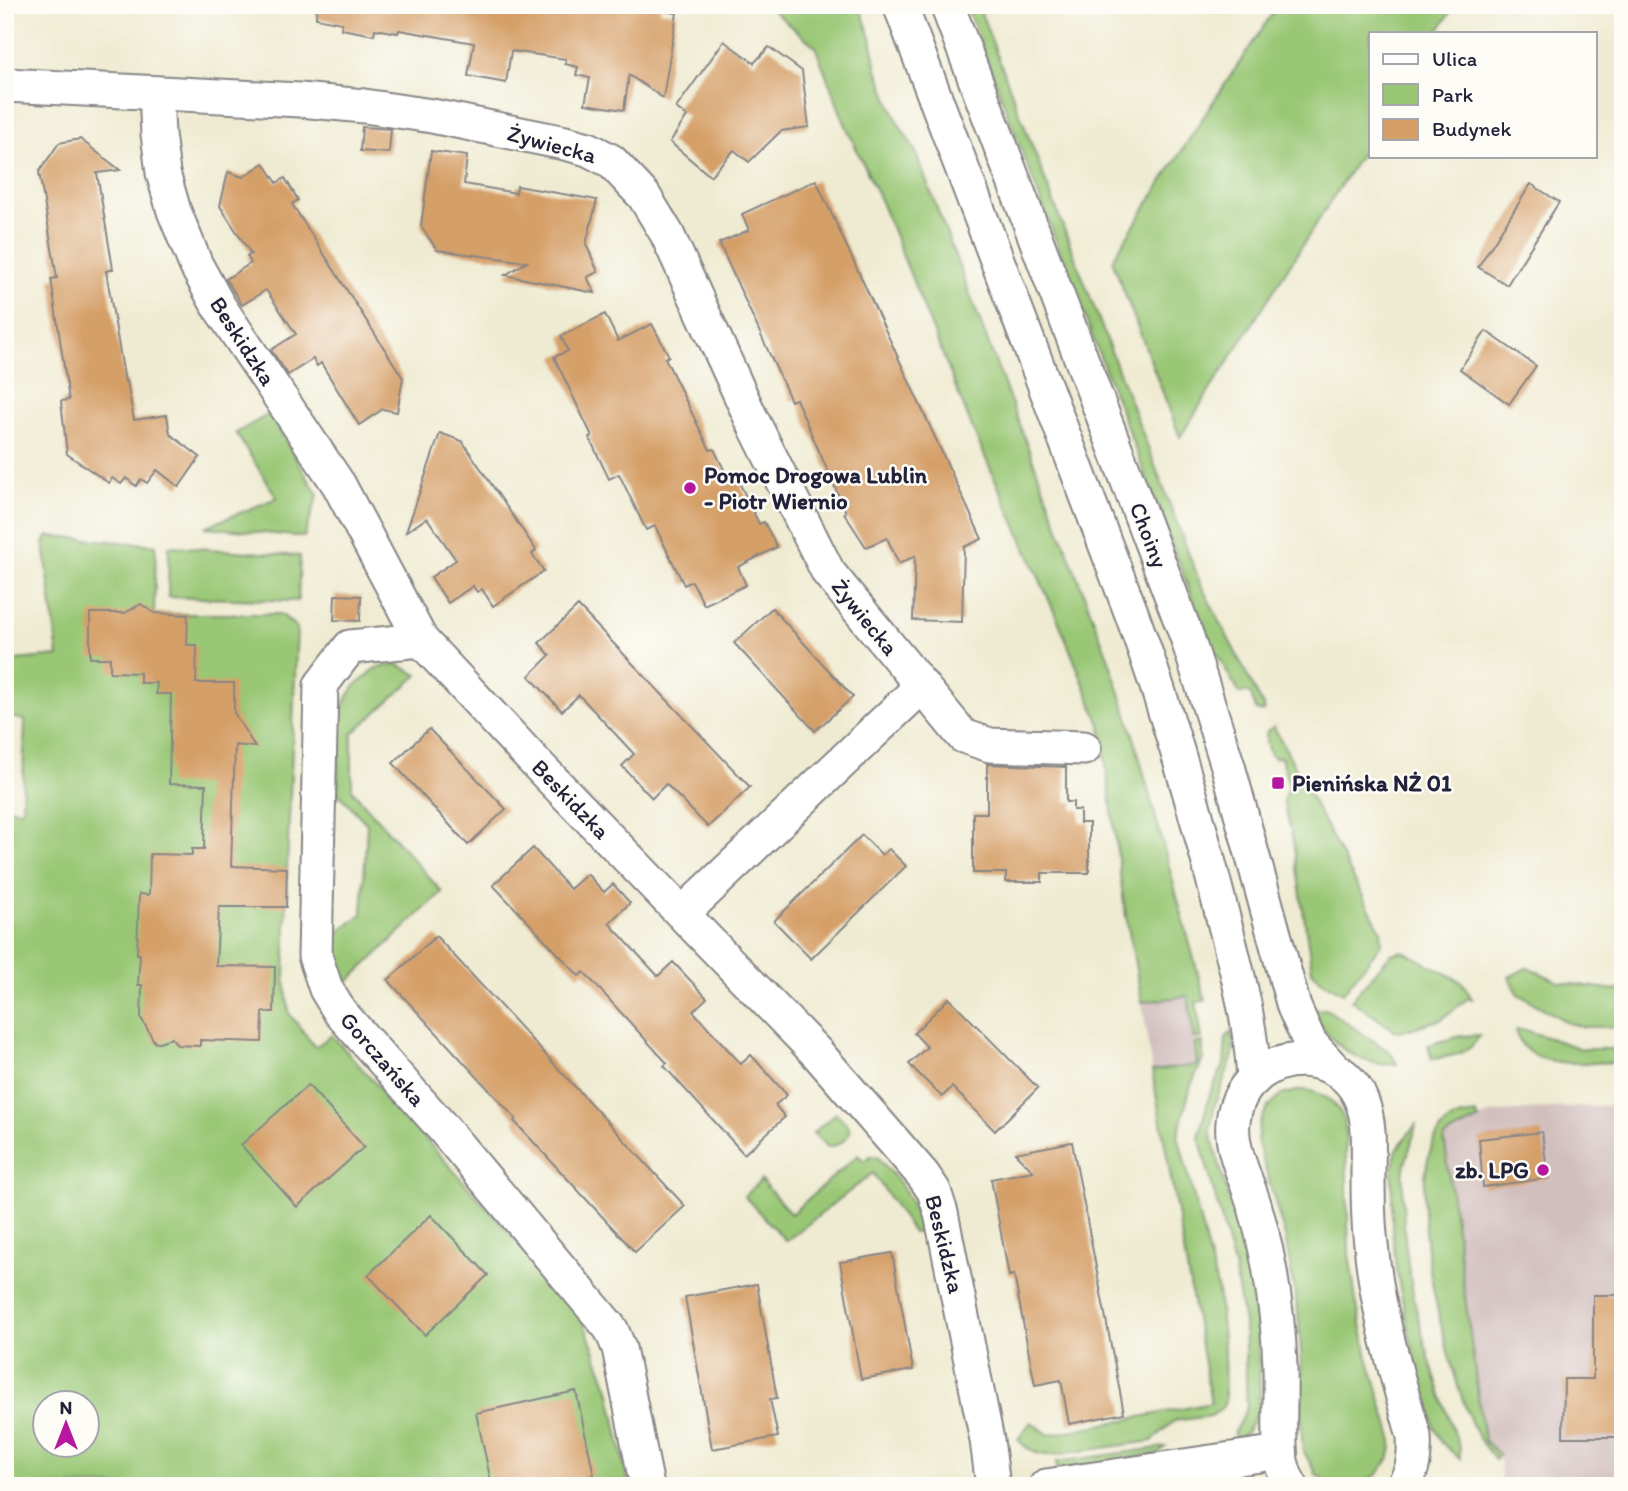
<svg xmlns="http://www.w3.org/2000/svg" width="1628" height="1491" viewBox="0 0 1628 1491" font-family="Itim,sans-serif">
  <style>
    .industrial { fill: #d1bfbe }
    .green { fill: #99c775; stroke: #5e7458; stroke-width: 2; fill-rule: evenodd }
    .building { fill: #d59f67 }
    .lines { fill: none; stroke-linecap: round; stroke-linejoin: round }
    .minor-casing { stroke: #888686; stroke-width: 37 }
    .minor { stroke: #fff; stroke-width: 33 }
    .poi-dot { fill: #b5179e; stroke: #fdfcf7; stroke-width: 2.5 }
    .labels { text-anchor: middle; dominant-baseline: central; stroke-width: 5; stroke-linejoin: round; paint-order: stroke }
    .street-label { font-size: 23px; fill: #22223b; stroke: #fdfcf7 }
    .poi-label { font-size: 23px; font-weight: bold; fill: #22223b; stroke: #fdfcf7; text-anchor: start }
  </style>
  <rect width="100%" height="100%" fill="#fdfcf7"/>
  <filter id="ink" filterUnits="userSpaceOnUse"><feTurbulence type="fractalNoise" baseFrequency=".0143" numOctaves="2"/><feDisplacementMap in="SourceGraphic" scale="14" xChannelSelector="R" yChannelSelector="G"/><feConvolveMatrix kernelMatrix="1 2 1 2 8 2 1 2 1" color-interpolation-filters="sRGB"/></filter>
  <filter id="wash" filterUnits="userSpaceOnUse"><feTurbulence type="fractalNoise" baseFrequency=".00686" numOctaves="4" result="noise"/><feDisplacementMap in="SourceGraphic" scale="28" xChannelSelector="R" yChannelSelector="G"/><feGaussianBlur stdDeviation="1.57" result="paint"/><feColorMatrix in="noise" values="0 0 0 0 0 0 0 0 0 0 0 0 0 0 0 0 0 1.4 0 .05"/><feComposite in="paint" operator="in"/></filter>
  <g filter="url(#wash)">
    <rect width="100%" height="100%" fill="#efebd2"/>
    <g class="industrial">
      <polygon points="1188,995 1197,1065 1152,1071 1142,1002"/>
      <polygon points="1623,1105 1623,1486 1501,1486 1500,1455 1484,1441 1444,1136 1491,1113 1552,1108"/>
    </g>
    <g class="green">
      <polygon points="766,5 859,5 871,38 877,69 898,123 914,148 1108,657 1132,730 1205,1000 1196,1002 1202,1038 1194,1039 1188,996 1142,1002 1124,905 1101,727 1058,620 974,432 881,202 846,126 815,46"/>
      <polygon points="966,5 978,5 1200,583 1265,710 1261,712 1256,710 1251,695 1246,692 1240,694 1207,637"/>
      <polygon points="1278,5 1455,5 1437,33 1371,33 1371,138 1180,437 1112,260 1213,102"/>
      <polygon points="269,414 318,495 304,537 205,527 277,498 236,433"/>
      <path d="M48,536L156,545L154,614H281L297,628L287,868L285,980L289,1013L315,1047L332,1035L551,1279L583,1321L609,1389L629,1486H5V808L22,810L25,720L5,716V661L58,656L44,543ZM46,1404H88V1446H46Z"/>
      <polygon points="169,546 300,556 298,601 168,597"/>
      <polygon points="397,664 418,675 352,734 352,790 442,892 348,982 335,961 335,935 362,914 367,824 337,792 340,709 354,687 376,668"/>
      <path d="M1274,727L1381,931L1382,943L1343,993L1322,981L1312,971L1293,841L1283,800L1289,786L1281,757L1275,758C1267,752 1264,740 1267,731Z"/>
      <polygon points="1403,951 1462,982 1472,999 1467,999 1442,1019 1403,1031 1394,1030 1351,1000 1391,954"/>
      <polygon points="1528,967 1559,982 1623,991 1623,1027 1584,1027 1569,1023 1518,994 1509,977"/>
      <path d="M1326,1009L1390,1052L1397,1064C1360,1068 1327,1043 1313,1010Z"/>
      <path d="M1516,1030H1525L1582,1049H1623V1062C1590,1062 1523,1073 1516,1030Z"/>
      <polygon points="1232,1031 1233,1055 1215,1104 1210,1131 1244,1253 1258,1333 1260,1390 1259,1405 1253,1421 1245,1434 1235,1440 1234,1433 1247,1407 1244,1323 1234,1266 1199,1137 1210,1093 1224,1065 1226,1038"/>
      <path d="M1480,1035C1469,1055 1453,1056 1432,1059L1428,1045L1461,1036Z"/>
      <path d="M1203,1042V1059L1191,1085L1178,1135L1218,1291L1224,1349L1225,1403L1220,1410L1211,1416L1174,1421L1152,1441L1053,1455C1038,1456 1027,1450 1018,1439L1031,1422L1049,1435L1211,1403L1152,1071L1197,1065L1195,1043Z"/>
      <path d="M1301,1090C1322,1091 1338,1102 1345,1122L1349,1254L1356,1301L1368,1357L1392,1438V1447L1390,1456L1378,1474L1363,1483L1342,1485L1324,1479L1316,1474L1302,1448L1301,1350L1298,1312L1285,1236L1257,1140L1260,1122L1268,1107L1281,1095Z"/>
      <path d="M836,1113C839,1117 847,1123 849,1127C852,1139 836,1146 828,1147L813,1133Z"/>
      <path d="M1476,1114L1479,1119L1444,1137L1484,1441L1500,1455L1495,1460C1491,1453 1486,1450 1482,1443C1476,1435 1472,1424 1468,1414C1445,1355 1395,1174 1446,1124C1454,1116 1466,1116 1476,1114Z"/>
      <path d="M1416,1124C1414,1142 1404,1158 1403,1176C1400,1274 1426,1358 1460,1448V1459L1442,1443L1433,1424L1409,1335L1396,1268L1392,1230V1169L1397,1149Z"/>
      <path d="M858,1155L864,1161L870,1156H877C899,1183 914,1194 919,1232L913,1233L873,1173L786,1241L744,1196L761,1180L791,1214Z"/>
      <polygon points="1165,1447 1157,1454 1057,1469 1056,1462"/>
    </g>
    <g id="blocks">
      <g class="building">
        <polygon points="317,5 661,5 660,11 677,13 663,98 629,75 624,110 585,104 590,78 576,75 578,67 565,64 566,59 511,51 506,83 468,76 474,43 399,30 398,33 375,29 374,35 341,29 342,23 316,18"/>
        <polygon points="724,41 754,63 769,47 802,71 809,127 781,131 749,162 734,150 710,176 670,142 687,116 676,108"/>
        <polygon points="362,127 391,129 389,153 360,151"/>
        <polygon points="80,139 120,170 97,173 113,269 106,271 125,382 127,381 134,420 167,415 170,434 200,457 179,487 157,470 147,483 141,479 136,486 126,478 121,484 112,478 109,483 67,454 61,401 69,400 51,279 57,278 39,172 59,143"/>
        <polygon points="431,151 467,156 464,184 516,193 517,186 597,200 586,244 598,272 587,277 595,293 505,275 527,262 437,250 421,226"/>
        <polygon points="264,163 277,183 285,178 298,200 292,204 403,378 397,412 383,409 359,425 321,363 317,366 313,359 288,375 271,350 296,334 266,290 242,305 226,279 251,263 247,256 251,254 220,206 228,172 243,177"/>
        <polygon points="816,180 982,539 964,547 962,622 913,620 915,556 899,564 887,538 866,547 844,513 846,512 796,399 791,401 719,243 749,230 742,214"/>
        <polygon points="1531,184 1559,202 1507,285 1478,267"/>
        <polygon points="605,314 618,341 652,324 669,356 665,358 710,450 714,449 731,484 738,480 759,524 764,522 777,547 738,567 746,585 704,605 692,581 684,585 655,526 646,530 619,474 609,479 589,437 592,436 554,357 568,351 561,336"/>
        <polygon points="1486,331 1536,366 1509,404 1460,369"/>
        <polygon points="440,433 462,441 536,550 532,554 544,571 493,606 482,589 477,592 473,586 448,603 431,577 456,560 427,518 406,532"/>
        <polygon points="335,595 361,596 360,621 334,620"/>
        <polygon points="141,604 154,613 188,615 187,645 197,645 196,683 234,683 234,713 255,747 235,745 231,866 287,868 286,907 219,907 216,966 275,967 274,1012 263,1012 262,1042 200,1040 200,1046 177,1045 172,1038 155,1043 141,1018 142,985 138,985 140,954 137,954 139,894 149,895 150,854 192,855 192,849 204,849 206,785 169,784 171,694 156,694 157,683 140,683 140,673 110,672 110,658 90,658 90,613 125,613"/>
        <polygon points="578,606 750,787 708,827 666,784 652,798 622,766 634,754 579,695 562,711 529,676 550,655 539,643"/>
        <polygon points="772,608 853,697 815,731 734,643"/>
        <polygon points="429,729 506,809 468,845 393,763"/>
        <polygon points="987,764 1066,767 1066,802 1073,802 1073,810 1080,810 1080,823 1089,823 1089,873 1042,873 1042,882 1006,882 1006,873 973,873 973,813 987,813"/>
        <polygon points="862,835 882,855 889,849 906,866 811,959 774,921"/>
        <polygon points="533,848 570,889 587,874 604,892 613,884 630,903 609,923 658,976 673,962 707,998 693,1011 741,1064 751,1055 787,1095 775,1105 785,1117 744,1154 664,1066 667,1063 584,972 579,976 493,885"/>
        <polygon points="436,936 685,1206 635,1252 514,1121 516,1119 388,980"/>
        <polygon points="949,998 1038,1088 995,1131 952,1087 942,1097 909,1064 927,1047 914,1033"/>
        <polygon points="308,1085 364,1147 297,1207 241,1145"/>
        <polygon points="1542,1132 1548,1178 1483,1187 1479,1139"/>
        <polygon points="1072,1142 1124,1413 1069,1424 1061,1380 1035,1385 1014,1275 1009,1276 991,1179 1033,1171 1015,1153"/>
        <polygon points="431,1215 488,1275 425,1335 368,1275"/>
        <polygon points="892,1253 913,1370 861,1379 840,1262"/>
        <polygon points="757,1284 777,1398 770,1399 778,1437 712,1449 685,1297"/>
        <polygon points="1593,1295 1623,1295 1623,1434 1622,1437 1563,1437 1564,1379 1593,1379"/>
        <polygon points="576,1391 594,1475 544,1486 492,1486 476,1413"/>
      </g>
    </g>
  </g>
  <g filter="url(#ink)">
    <use href="#blocks" fill-opacity="0" stroke="#888686" stroke-width="2"/>
    <g class="lines">
      <defs>
        <g id="minor">
          <path d="M900,5L1131,612C1166,707 1194,803 1219,902C1234,960 1251,1018 1254,1079"/>
          <polyline points="947,5 1187,637 1228,766 1294,1007 1310,1043 1333,1068"/>
          <polyline points="5,85 300,100 364,106 432,116 565,143 588,149 611,161 644,196 667,234 751,418 828,572 963,736 990,745 1084,748"/>
          <polyline points="156,93 158,134 163,173 174,211 196,265 218,305 339,485 421,640 533,760 817,1053 923,1175 934,1191 941,1213 987,1440 993,1486"/>
          <polyline points="421,640 350,647 321,685 315,956 326,989 340,1012 442,1127 611,1329 619,1348 647,1486"/>
          <polyline points="683,913 922,686"/>
          <polyline points="1046,1486 1280,1452"/>
          <path d="M1291,1486L1285,1475L1281,1461C1278,1430 1281,1398 1280,1366C1279,1332 1275,1299 1269,1266C1265,1245 1260,1224 1254,1204C1246,1178 1230,1149 1233,1122C1237,1080 1276,1053 1316,1062C1338,1067 1354,1081 1362,1102C1371,1125 1368,1151 1368,1175C1368,1198 1368,1222 1371,1244C1377,1311 1396,1372 1414,1436C1415,1454 1414,1470 1403,1486"/>
        </g>
      </defs>
      <use href="#minor" class="minor-casing"/>
      <use href="#minor" class="minor"/>
    </g>
  </g>
  <g class="poi-dot">
    <circle cx="690" cy="488" r="7"/>
    <rect x="1271" y="776" width="14" height="14" rx="3.5"/>
    <circle cx="1543" cy="1170" r="7"/>
  </g>
  <g class="labels">
    <g class="street-label">
      <text transform="translate(552 144) rotate(15)">Żywiecka</text>
      <text transform="translate(243 341) rotate(57)">Beskidzka</text>
      <text transform="translate(1149 535) rotate(69)">Choiny</text>
      <text transform="translate(865 617) rotate(51)">Żywiecka</text>
      <text transform="translate(571 799) rotate(46)">Beskidzka</text>
      <text transform="translate(383 1059) rotate(49)">Gorczańska</text>
      <text transform="translate(945 1244) rotate(76)">Beskidzka</text>
    </g>
    <g class="poi-label">
      <text x="704" y="475">Pomoc Drogowa Lublin<tspan x="704" dy="26">- Piotr Wiernio</tspan></text>
      <text x="1292" y="783">Pienińska NŻ 01</text>
      <text x="1529" y="1170" text-anchor="end">zb. LPG</text>
    </g>
  </g>
  <rect width="1628" height="1491" fill="none" stroke="#fdfcf7" stroke-width="28"/>
  <rect x="1369" y="32" width="228" height="126" fill="#fdfcf7" stroke="#a5a5ac" stroke-width="2"/>
  <rect x="1383" y="54" width="35" height="10" fill="#ffffff" stroke="#a5a5ac" stroke-width="2"/>
  <text x="1432" y="66" font-size="21" fill="#22223b">Ulica</text>
  <rect x="1383" y="84" width="35" height="21" fill="#99c775" stroke="#a5a5ac" stroke-width="2"/>
  <text x="1432" y="102" font-size="21" fill="#22223b">Park</text>
  <rect x="1383" y="119" width="35" height="21" fill="#d59f67" stroke="#a5a5ac" stroke-width="2"/>
  <text x="1432" y="136" font-size="21" fill="#22223b">Budynek</text>
  <g transform="translate(66 1424)"><circle r="33" fill="#fdfcf7" stroke="#a5a5ac" stroke-width="2"/>
  <path d="M0-5L12 26L0 18L-12 26Z" fill="#b5179e"/>
  <text y="-10" font-size="19" font-weight="bold" text-anchor="middle" fill="#22223b">N</text>
  </g>
</svg>
